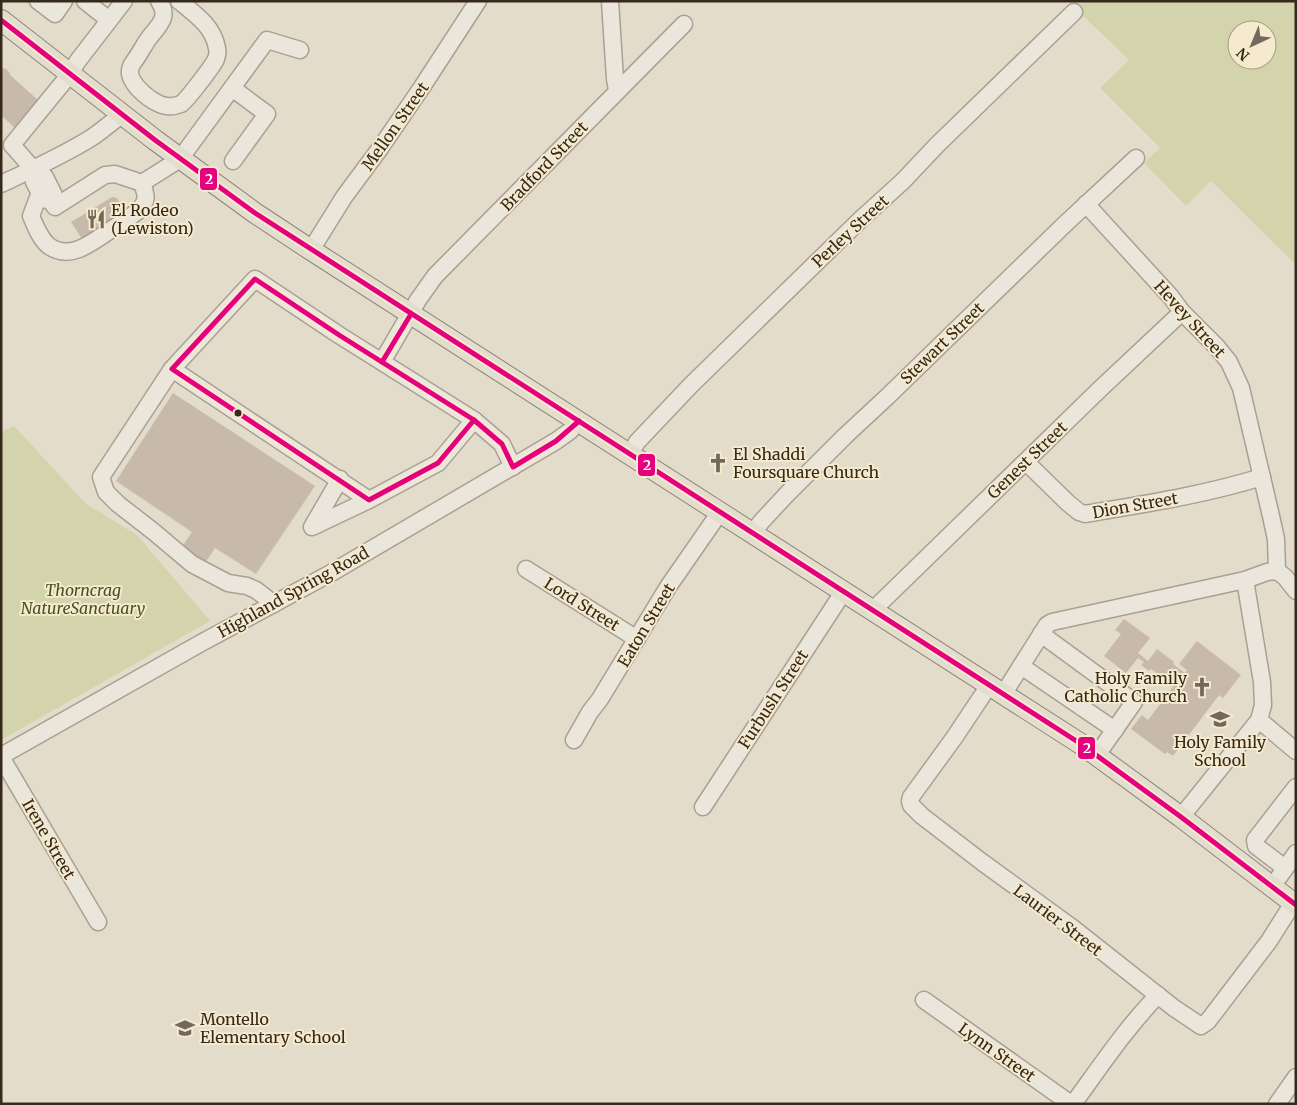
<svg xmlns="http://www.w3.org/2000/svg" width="1297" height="1105" viewBox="0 0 1297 1105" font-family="Merriweather,serif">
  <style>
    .green { fill: #d3d3ac; fill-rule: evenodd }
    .building { fill: #c7baab }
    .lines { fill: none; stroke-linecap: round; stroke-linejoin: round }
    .minor-casing { stroke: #a8a093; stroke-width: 19 }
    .major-casing { stroke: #8e867a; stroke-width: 22 }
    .minor { stroke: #ebe6dc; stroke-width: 16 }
    .major { stroke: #e3ddcd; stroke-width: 20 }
    .bus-1-casing { stroke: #f5eace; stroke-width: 9 }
    .bus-1 { stroke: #e5007d; stroke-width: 5 }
    .bus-dot { fill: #36291c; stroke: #f5eace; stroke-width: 2 }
    .labels { text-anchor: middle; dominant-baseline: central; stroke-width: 4; stroke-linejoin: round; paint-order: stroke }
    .street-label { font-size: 16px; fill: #36291c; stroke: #f5eace }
    .poi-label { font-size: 16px; fill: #36291c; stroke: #f5eace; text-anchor: start }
    .park-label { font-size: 16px; font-style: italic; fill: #465222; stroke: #f5eace }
    .line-badge { stroke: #f5eace; stroke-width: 2 }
    .badge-label { font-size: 14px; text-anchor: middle; font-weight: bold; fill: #fff }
  </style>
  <rect width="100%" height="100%" fill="#e4dcca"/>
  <g class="green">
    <path d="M1068,1H1296V265L1211,181L1186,206L1144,163L1160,148L1100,88L1129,60ZM1237,30H1267V60H1237Z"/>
    <polygon points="14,426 86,504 137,535 210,621 1,740 1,432"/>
  </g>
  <g class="building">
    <polygon points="1,67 4,69 5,68 10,73 9,74 39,101 15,128 1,115"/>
    <polygon points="112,197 117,198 124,209 122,217 84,242 71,222"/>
    <polygon points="173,393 315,486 256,574 215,548 205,563 182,547 192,532 116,481"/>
    <polygon points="1124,619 1150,638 1138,653 1148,661 1157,649 1174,662 1173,664 1185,673 1187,670 1179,664 1197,641 1241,675 1223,698 1219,695 1173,756 1167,752 1165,754 1131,729 1142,715 1148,720 1182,675 1172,668 1164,679 1151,669 1149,671 1141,665 1144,662 1138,658 1126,673 1104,656 1121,634 1115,630"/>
  </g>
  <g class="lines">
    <defs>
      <g id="minor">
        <polyline points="38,1 55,14 64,1"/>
        <polyline points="85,1 109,20"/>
        <polyline points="124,1 77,62 70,74 12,145 33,169 36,176 34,182 43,199 51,201 55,207 105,175 115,174 142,183 180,159 267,40 300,50"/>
        <path d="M159,1C170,17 159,25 149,38C144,45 140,53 135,60C132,64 129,68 130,74C132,83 141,92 149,98C159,105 168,109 181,104C186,101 213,66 216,59C217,56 218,51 217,48C213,26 195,14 179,1"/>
        <polyline points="610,1 615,79 617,90"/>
        <polyline points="232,88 267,114 233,161"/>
        <polyline points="36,176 45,177 54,195 51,201"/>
        <path d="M1,184C31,170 62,156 91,138C102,131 111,122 122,115"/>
        <path d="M40,192L31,216C35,225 40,239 49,246C70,261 91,243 109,231C119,225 129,218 138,211C148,200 147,197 142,183"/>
        <polyline points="1086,204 1171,297 1182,312 1217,347 1229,362 1241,388 1271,516 1276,539 1277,571"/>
        <polyline points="311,250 344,197 381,147 422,87 478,1"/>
        <polyline points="382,362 474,420 438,463 369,500 172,369 255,279 339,335 382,362 418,300 435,276 684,24"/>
        <polyline points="172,369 101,477 106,492 118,504 154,532 192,564 228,583 247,586 256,590 274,604"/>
        <polyline points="474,420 502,444 513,467"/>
        <polyline points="630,454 637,442 691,385 860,220 903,181 937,145 1074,12"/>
        <path d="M1026,462L1068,503L1079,512L1085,514C1144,504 1204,495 1262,477"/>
        <polyline points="340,479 312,527 369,500"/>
        <polyline points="753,533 761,522 787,494 845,436 887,397 1064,225 1136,158"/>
        <polyline points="526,569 637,639"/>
        <polyline points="873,610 1099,390 1182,312"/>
        <polyline points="1041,634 1134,702 1097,755"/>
        <polyline points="1021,666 1115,730"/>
        <polyline points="990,684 954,738 911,797 910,801 911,805 922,816 982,862 1074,929 1174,1008 1201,1026 1208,1021 1269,941 1293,903"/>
        <polyline points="1004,693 1047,625 1052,622 1245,580 1267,572 1277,571 1285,577 1296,591"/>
        <polyline points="1259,720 1296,751"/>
        <polyline points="574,740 590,712 600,699 668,587 720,512"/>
        <polyline points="1,756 201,643 331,573 556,441 570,431 579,421"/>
        <polyline points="1,757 98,922"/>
        <polyline points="703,807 844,591"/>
        <polyline points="1181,817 1259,720 1263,705 1262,682 1245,580"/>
        <polyline points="1285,868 1256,846 1255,840 1296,787"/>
        <polyline points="1279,877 1296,853"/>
        <polyline points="924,1000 1071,1104"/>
        <path d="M1073,1104C1100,1067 1126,1028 1158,995"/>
        <polyline points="1277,1104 1296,1077"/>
      </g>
      <polyline id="major" points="1,20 155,140 255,213 311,250 1081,744 1181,817 1296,905"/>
    </defs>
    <use href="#minor" class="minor-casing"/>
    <use href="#major" class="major-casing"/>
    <use href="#minor" class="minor"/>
    <use href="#major" class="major"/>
    <defs>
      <g id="bus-1">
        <polyline points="1,20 155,140 255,213 1081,744 1181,817 1296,905"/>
        <polygon points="255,279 339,335 474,420 438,463 369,500 172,369"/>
        <polyline points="382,362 411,314"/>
        <polyline points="474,420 502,444 513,467 556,441 579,421"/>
      </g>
    </defs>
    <use href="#bus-1" class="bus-1-casing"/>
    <use href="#bus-1" class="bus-1"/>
  </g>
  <defs>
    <symbol id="restaurant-bare" viewBox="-9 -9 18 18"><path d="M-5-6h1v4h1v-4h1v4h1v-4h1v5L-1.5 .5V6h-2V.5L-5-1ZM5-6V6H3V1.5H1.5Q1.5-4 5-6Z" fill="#736859" stroke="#f5eace" stroke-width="2.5" paint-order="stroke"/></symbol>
    <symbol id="church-bare" viewBox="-9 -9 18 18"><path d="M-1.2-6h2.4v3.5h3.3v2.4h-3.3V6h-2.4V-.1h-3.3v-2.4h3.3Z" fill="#736859" stroke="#f5eace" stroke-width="2.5" paint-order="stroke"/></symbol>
    <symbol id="school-bare" viewBox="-9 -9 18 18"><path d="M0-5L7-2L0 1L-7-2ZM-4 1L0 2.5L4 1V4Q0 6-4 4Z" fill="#736859" stroke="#f5eace" stroke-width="2.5" paint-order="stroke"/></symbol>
  </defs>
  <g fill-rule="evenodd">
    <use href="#restaurant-bare" x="82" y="205" width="28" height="28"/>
    <use href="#church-bare" x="704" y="449" width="28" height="28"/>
    <use href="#church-bare" x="1188" y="673" width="28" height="28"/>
    <use href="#school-bare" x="1206" y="705" width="28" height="28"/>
    <use href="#school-bare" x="171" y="1014" width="28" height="28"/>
  </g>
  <circle class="bus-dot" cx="238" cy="413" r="4.5"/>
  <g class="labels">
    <g class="street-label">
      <text transform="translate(395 126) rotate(-55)">Mellon Street</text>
      <text transform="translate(544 166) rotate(-46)">Bradford Street</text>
      <text transform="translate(850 231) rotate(-43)">Perley Street</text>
      <text transform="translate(1190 319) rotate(48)">Hevey Street</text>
      <text transform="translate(942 343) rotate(-44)">Stewart Street</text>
      <text transform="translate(1027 460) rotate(-44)">Genest Street</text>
      <text transform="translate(1135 505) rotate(-10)">Dion Street</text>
      <text transform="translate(293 592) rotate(-29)">Highland Spring Road</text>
      <text transform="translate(582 604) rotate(32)">Lord Street</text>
      <text transform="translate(646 625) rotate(-59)">Eaton Street</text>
      <text transform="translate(773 699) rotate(-57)">Furbush Street</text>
      <text transform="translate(49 839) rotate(60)">Irene Street</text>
      <text transform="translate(1058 920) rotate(37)">Laurier Street</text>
      <text transform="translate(997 1052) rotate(35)">Lynn Street</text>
    </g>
    <g class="poi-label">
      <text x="111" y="210">El Rodeo<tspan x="111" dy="18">(Lewiston)</tspan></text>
      <text x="733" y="454">El Shaddi<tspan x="733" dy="18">Foursquare Church</tspan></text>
      <text x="1187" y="678" text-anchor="end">Holy Family<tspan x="1187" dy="18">Catholic Church</tspan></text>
      <text x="1220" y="742" text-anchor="middle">Holy Family<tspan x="1220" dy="18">School</tspan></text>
      <text x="200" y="1019">Montello<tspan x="200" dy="18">Elementary School</tspan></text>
    </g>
    <g class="park-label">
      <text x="83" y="590">Thorncrag<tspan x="83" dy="18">NatureSanctuary</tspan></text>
    </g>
  </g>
  <g class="line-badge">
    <rect x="199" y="167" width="19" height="24" rx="5" fill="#e5007d"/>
    <rect x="637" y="453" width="19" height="24" rx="5" fill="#e5007d"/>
    <rect x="1077" y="736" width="19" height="24" rx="5" fill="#e5007d"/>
  </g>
  <g class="badge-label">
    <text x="209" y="184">2</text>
    <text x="647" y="470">2</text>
    <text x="1087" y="753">2</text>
  </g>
  <rect width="1297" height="1105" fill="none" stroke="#36291c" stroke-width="5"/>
  <g transform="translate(1252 45) rotate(224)"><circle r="24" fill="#f5eace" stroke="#a99d87"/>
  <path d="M0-4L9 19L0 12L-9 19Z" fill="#736859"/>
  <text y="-8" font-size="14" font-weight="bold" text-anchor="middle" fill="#36291c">N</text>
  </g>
</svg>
